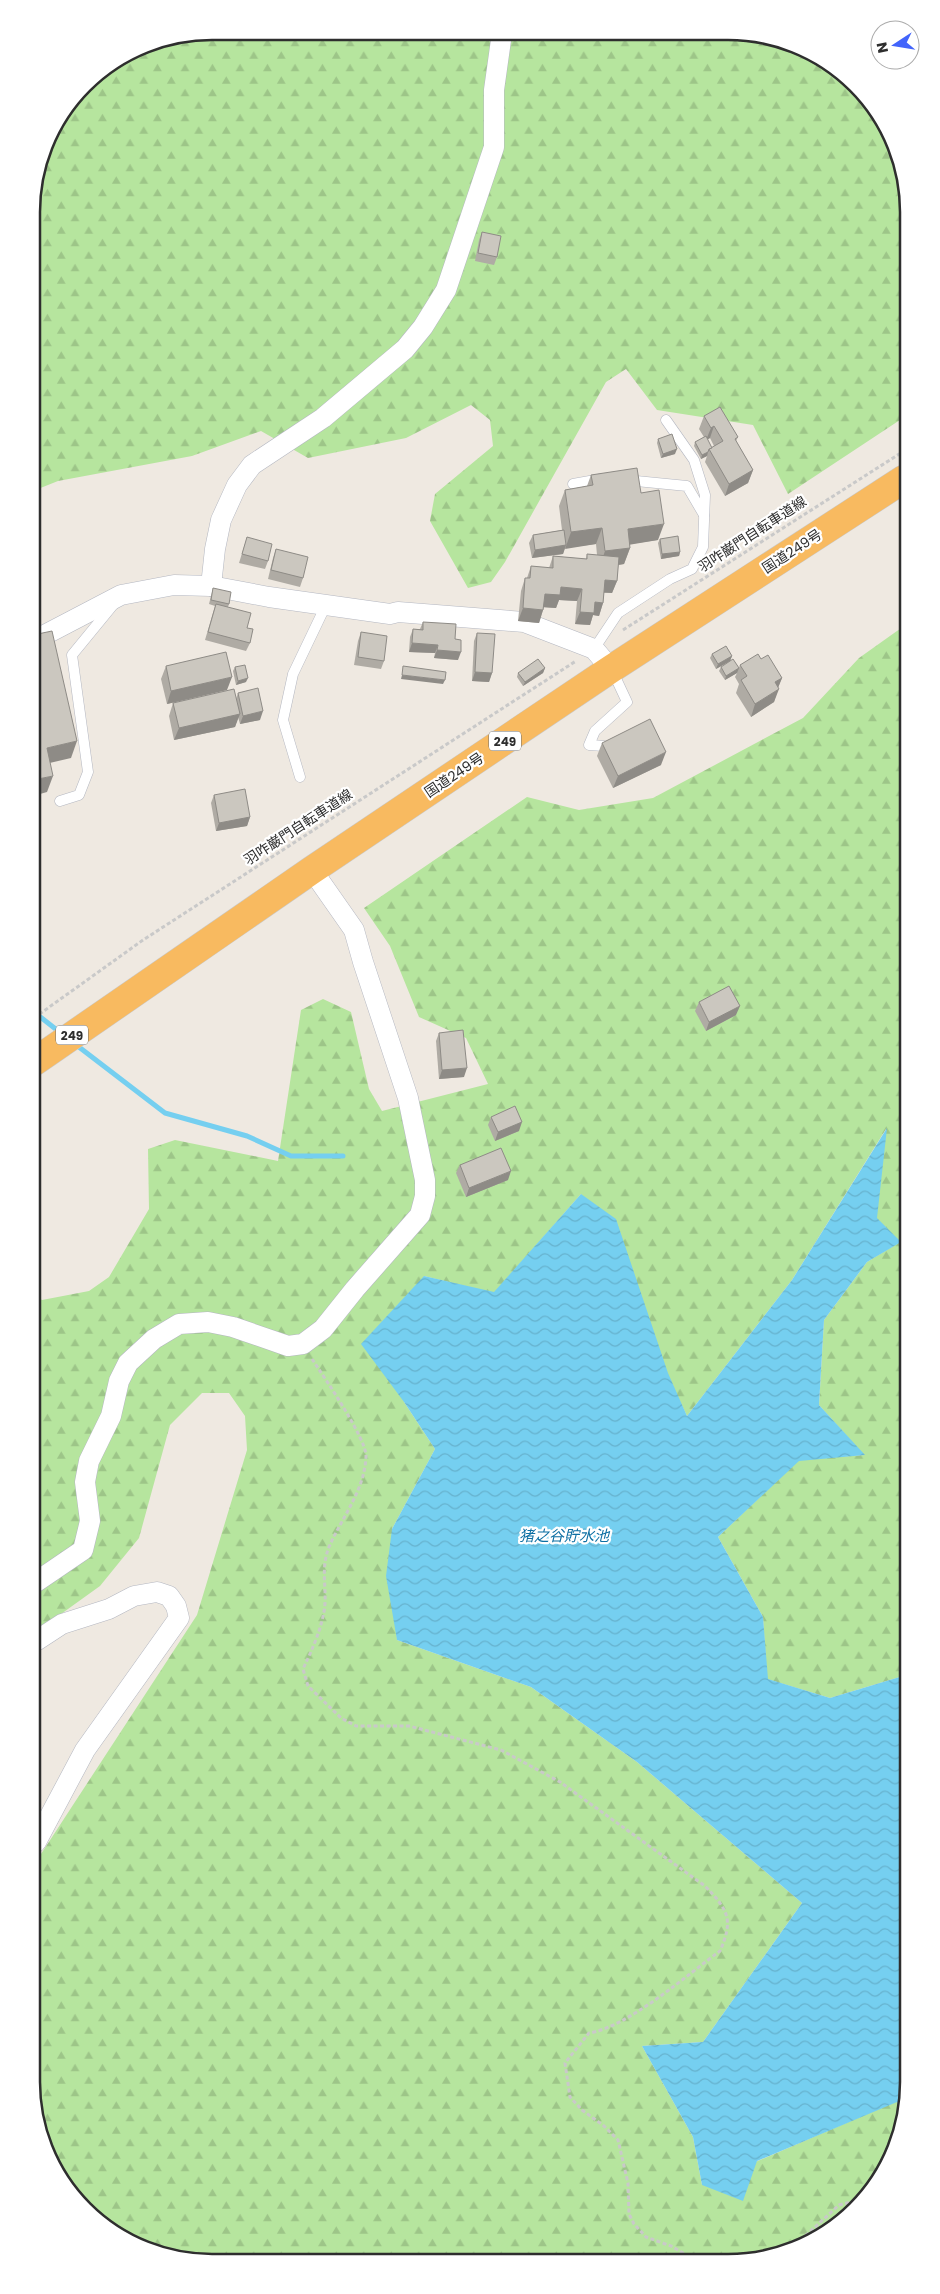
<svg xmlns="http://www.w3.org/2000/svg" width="940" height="2294" viewBox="0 0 940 2294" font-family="Poppins,'Noto Sans JP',sans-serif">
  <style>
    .forest { fill: url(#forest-firs) }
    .water { fill: url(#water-waves) }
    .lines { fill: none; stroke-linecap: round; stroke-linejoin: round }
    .stream { stroke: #75cff0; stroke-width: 5 }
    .service-casing { stroke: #b4b7c1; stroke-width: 11 }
    .minor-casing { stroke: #b4b7c1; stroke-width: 21 }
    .trunk-casing { stroke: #c9c9c9; stroke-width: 29 }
    .path { stroke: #c9c9c9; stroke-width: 3; stroke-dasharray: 4 2.5; stroke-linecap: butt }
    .service { stroke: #fff; stroke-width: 10 }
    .minor { stroke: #fff; stroke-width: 20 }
    .trunk { stroke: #f8ba60; stroke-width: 28 }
    .wall { fill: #afaba4; fill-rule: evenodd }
    .shaded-wall { fill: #8e8b86 }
    .building { fill: #cbc7bf; stroke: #8e8b86 }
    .labels { text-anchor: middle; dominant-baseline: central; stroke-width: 4.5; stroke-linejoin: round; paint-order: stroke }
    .shield { fill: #fff; stroke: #6d6d6d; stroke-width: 1 }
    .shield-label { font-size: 12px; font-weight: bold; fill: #2e2e2e }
    .street-label { font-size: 14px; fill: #2e2e2e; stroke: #fff }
    .water-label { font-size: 15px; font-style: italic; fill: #0d6fa3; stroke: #fff }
    .rim { fill: none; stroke: #2e2e2e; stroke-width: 2.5 }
  </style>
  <defs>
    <pattern id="forest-firs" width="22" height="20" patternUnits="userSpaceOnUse" patternTransform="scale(1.25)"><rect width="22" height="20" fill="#b6e59e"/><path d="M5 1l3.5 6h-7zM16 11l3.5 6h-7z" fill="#9dc588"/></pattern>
    <pattern id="water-waves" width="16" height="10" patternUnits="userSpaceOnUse" patternTransform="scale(1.25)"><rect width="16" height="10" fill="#75cff0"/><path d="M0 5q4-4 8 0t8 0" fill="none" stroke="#66b2ce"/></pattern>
  </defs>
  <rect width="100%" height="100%" fill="#efe9e1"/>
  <g class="forest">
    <polygon points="212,31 763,35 808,50 856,84 903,165 903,418 788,494 753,425 657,410 626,369 606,382 505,562 491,582 468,588 430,521 435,494 493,446 490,420 471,405 406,438 308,458 261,431 192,456 58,481 33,491 32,200 50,132 93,76 143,45"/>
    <polygon points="904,626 907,1684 903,1676 830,1698 767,1679 763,1617 718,1537 799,1460 864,1455 819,1405 824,1320 867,1262 900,1242 876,1219 886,1129 792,1280 687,1416 581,1194 494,1293 424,1276 404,1402 435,1449 392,1529 397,1640 531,1687 637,1762 802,1903 703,2042 642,2046 693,2137 702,2185 897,2101 903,2117 895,2151 864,2201 828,2232 774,2257 177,2259 93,2218 56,2173 37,2129 37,1858 41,1854 197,1615 247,1450 245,1416 229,1393 202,1393 170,1425 139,1538 100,1586 36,1632 35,1295 42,1300 89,1291 109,1277 149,1209 148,1149 175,1140 278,1161 301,1010 323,999 351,1012 369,1089 382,1111 488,1084 466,1038 419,1017 390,946 364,908 527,797 579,810 653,798 803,718 859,658"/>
  </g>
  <polygon class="water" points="887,1128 877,1218 901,1242 867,1262 824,1320 819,1405 865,1455 799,1461 718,1537 763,1617 768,1679 830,1698 903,1676 907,1684 908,2094 903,2117 897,2102 757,2161 743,2201 702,2185 693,2137 642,2046 703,2042 802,1903 637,1762 531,1687 397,1640 386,1576 392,1529 435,1449 404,1402 361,1344 424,1276 494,1292 581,1194 616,1219 668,1373 687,1416 792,1280"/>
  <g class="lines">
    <g class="stream">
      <polyline points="34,1012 62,1034"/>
      <polyline points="75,1044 165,1113 247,1136 291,1156 343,1156"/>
    </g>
    <defs>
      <g id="service">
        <polyline points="626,480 687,486 704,515"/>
        <polyline points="573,484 601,479"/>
        <polyline points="594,649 618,613 670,579 692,569 703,547 705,495 694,460 666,420"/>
        <polyline points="604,746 589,745 595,731 627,702 612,670"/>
        <polyline points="300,777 283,720 293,674 326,605"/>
        <polyline points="60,801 79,795 88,772 72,655 113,605"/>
      </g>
      <g id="minor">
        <polyline points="211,586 215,549 221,520 237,485 252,465 323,418 405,349 423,327 446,290 494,147 494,90 502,33"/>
        <polyline points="33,641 121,595 174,585 211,586 269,597 390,614 398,612 524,622 594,649 611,669"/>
        <polyline points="36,1582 83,1550 90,1521 85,1482 89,1461 111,1416 119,1381 128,1363 154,1339 179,1324 208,1322 233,1327 288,1346 303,1344 323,1329 355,1289 420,1215 425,1196 425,1180 408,1098 363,962 354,930 312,870"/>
        <polyline points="36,1641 62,1624 109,1609 134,1596 157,1592 169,1596 176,1606 179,1618 85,1750 36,1842"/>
      </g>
      <polyline id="trunk" points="34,1062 312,870 611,669 904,479"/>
    </defs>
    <use href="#service" class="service-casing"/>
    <use href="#minor" class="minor-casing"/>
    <use href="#trunk" class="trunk-casing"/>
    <g class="path">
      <polyline points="623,630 904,451"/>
      <polyline points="34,1018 143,940 576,661"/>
      <path d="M312,1359C324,1377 366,1438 366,1456C365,1490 342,1517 329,1547C321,1567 326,1584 325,1604C323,1626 312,1650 303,1669L308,1686L341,1718L356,1726H409L501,1750L560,1782L705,1886C728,1910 734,1919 720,1951C687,1975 628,2027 589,2033L565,2063L570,2097L582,2110L604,2126L618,2140L628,2183L629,2214L634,2224L646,2237L671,2246L690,2257"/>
      <polyline points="791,2249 839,2205 851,2202 858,2207"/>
    </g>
    <use href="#service" class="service"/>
    <use href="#minor" class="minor"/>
    <use href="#trunk" class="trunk"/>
  </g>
  <g class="wall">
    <polygon points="482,232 497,257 494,265 475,261 479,240"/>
    <path d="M704,416L738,437L736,441L753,470L748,483L725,496L705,462L707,456L701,459L694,446L695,442L704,437L699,429ZM710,438L714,446L712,448L707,440Z"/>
    <polygon points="658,439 675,454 661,458 657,443"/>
    <polygon points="591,475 641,493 658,540 630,544 630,548 624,564 618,565 617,581 612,593 604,593 603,603 599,616 593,615 590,625 575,624 577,601 559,600 556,608 544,607 543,610 539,623 518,621 521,591 525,578 527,578 531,566 549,568 553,556 586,559 587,554 597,555 596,544 565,548 563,554 532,558 529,543 533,535 562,530 559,506 565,490 587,486"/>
    <polygon points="247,537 268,561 265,569 239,563"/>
    <polygon points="660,539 680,552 679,556 661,559 658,543"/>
    <polygon points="276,549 303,578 300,587 268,579 273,558"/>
    <polygon points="213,588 229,604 228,607 247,628 250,643 246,651 205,640 215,606 209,604"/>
    <polygon points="423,622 455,639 458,660 434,658 435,653 409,652 410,637 413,629 420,629"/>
    <polygon points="361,632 384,661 381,669 354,665 358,641"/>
    <polygon points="477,633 492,673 489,682 472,681 474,641"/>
    <polygon points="712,654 732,656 730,661 716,669 710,658"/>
    <polygon points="761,659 782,678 778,688 774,702 751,717 736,693 739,684 735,677 737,673 725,680 719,671 721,667 739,668 740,665"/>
    <polygon points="166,666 227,690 167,704 161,679"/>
    <polygon points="235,667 246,682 236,685 233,671"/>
    <polygon points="545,668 543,673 523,686 517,677 518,673"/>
    <polygon points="238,693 260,720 240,724 238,717 235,727 174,740 169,716 173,703 236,699"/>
    <polygon points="602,743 661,765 613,788 597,756"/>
    <polygon points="214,795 250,817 247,826 216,831 211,803"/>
    <polygon points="699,1002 736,1015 706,1031 695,1011"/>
    <polygon points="439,1033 464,1077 439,1079 436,1041"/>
    <polygon points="491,1117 519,1131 495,1141 488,1125"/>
    <polygon points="460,1165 508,1180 466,1197 456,1173"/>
  </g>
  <g class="shaded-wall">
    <polygon points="714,426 710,438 706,440 711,428"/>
    <polygon points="677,449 675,454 661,458 663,454"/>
    <polygon points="708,452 707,456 701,459 702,455"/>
    <polygon points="753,470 748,483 725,496 729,484"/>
    <polygon points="664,524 658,540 622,546 628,529"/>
    <polygon points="602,528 596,544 565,549 571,532"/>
    <polygon points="566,545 563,554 532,558 535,550"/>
    <polygon points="630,548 624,564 599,568 605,551"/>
    <polygon points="680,552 679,556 661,559 662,554"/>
    <polygon points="605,580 617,581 612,593 600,592"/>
    <polygon points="561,587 582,589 577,601 559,600 556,608 540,607 545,594"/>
    <polygon points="595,602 603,603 599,616 593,615 590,625 575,624 580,612"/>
    <polygon points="523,608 543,610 539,623 518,621"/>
    <polygon points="412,643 438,645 435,653 409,652"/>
    <polygon points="437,650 461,652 458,660 434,658"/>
    <polygon points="732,656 730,661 716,669 718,664"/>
    <polygon points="545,668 543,673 523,686 525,682"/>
    <polygon points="739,668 737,673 725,680 726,676"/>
    <polygon points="475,672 492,673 489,682 472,681"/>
    <polygon points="402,675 445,680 443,684 401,679"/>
    <polygon points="232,677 227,690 167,704 171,691"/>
    <polygon points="248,678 246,682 236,685 238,681"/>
    <polygon points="782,678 777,690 775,682"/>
    <polygon points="779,689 774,702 751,717 755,704"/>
    <polygon points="263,711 260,720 240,724 243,716"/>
    <polygon points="240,714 235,727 174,740 179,728"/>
    <polygon points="77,741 71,758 41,765 47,748"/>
    <polygon points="666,752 661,765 613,788 618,776"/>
    <polygon points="53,776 47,792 33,796 33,780"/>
    <polygon points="250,817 247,826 216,831 219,823"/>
    <polygon points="740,1006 736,1015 706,1031 709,1022"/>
    <polygon points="467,1068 464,1077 439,1079 442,1070"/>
    <polygon points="522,1122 519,1131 495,1141 498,1132"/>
    <polygon points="511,1171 508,1180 466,1197 469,1188"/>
  </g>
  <g class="building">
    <polygon points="482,232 501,236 497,257 478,253"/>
    <polygon points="720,407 738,437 735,439 753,470 729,484 709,449 723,441 714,426 711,428 704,416"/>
    <polygon points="672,434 677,449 663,454 658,439"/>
    <polygon points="706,436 712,448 709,449 708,452 702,455 695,442"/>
    <polygon points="637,468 641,493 659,490 664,524 628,529 630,548 605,551 602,528 571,532 565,490 593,485 591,475"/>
    <polygon points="564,530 566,545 535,550 533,535"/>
    <polygon points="678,536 680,552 662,554 660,539"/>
    <polygon points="247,537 272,544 268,561 242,554"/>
    <polygon points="276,549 308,557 303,578 271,570"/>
    <polygon points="587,554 619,557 617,581 605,580 603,603 595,602 594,613 580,612 582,589 561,587 560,595 545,594 543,610 523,608 525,578 530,578 531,566 553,568 553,556 587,559"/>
    <polygon points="213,588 231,592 229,604 211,600"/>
    <polygon points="216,604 251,613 247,628 253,629 250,643 208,632"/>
    <polygon points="423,622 456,624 455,639 461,640 461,652 437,650 438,645 412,643 413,629 423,630"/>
    <polygon points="52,631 77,741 47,748 53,776 33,780 33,635"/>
    <polygon points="361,632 387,636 384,661 358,657"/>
    <polygon points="477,633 495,634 492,673 475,672"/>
    <polygon points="726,646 732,656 718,664 712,654"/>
    <polygon points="226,652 232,677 171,691 166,666"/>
    <polygon points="758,654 761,659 768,655 782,678 775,682 779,689 755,704 741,680 747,676 740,665"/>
    <polygon points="538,659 545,668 525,682 518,673"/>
    <polygon points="733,659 739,668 726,676 721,667"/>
    <polygon points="245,665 248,678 238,681 235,667"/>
    <polygon points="403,666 446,672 445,680 402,675"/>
    <polygon points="258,688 263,711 243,716 238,693"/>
    <polygon points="234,689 240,714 179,728 173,703"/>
    <polygon points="650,719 666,752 618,776 602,743"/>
    <polygon points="245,789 250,817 219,823 214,795"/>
    <polygon points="729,986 740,1006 709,1022 699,1002"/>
    <polygon points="463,1030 467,1068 442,1070 439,1033"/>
    <polygon points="515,1106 522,1122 498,1132 491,1117"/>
    <polygon points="501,1148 511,1171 469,1188 460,1165"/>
  </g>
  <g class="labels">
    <g class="shield">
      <rect x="489" y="731.5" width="32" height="19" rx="4"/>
      <rect x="56" y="1025.5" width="32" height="19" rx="4"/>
    </g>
    <g class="shield-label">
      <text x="505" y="741">249</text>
      <text x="72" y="1035">249</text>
    </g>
    <g class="street-label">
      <text transform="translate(752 534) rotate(-33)">羽咋巌門自転車道線</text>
      <text transform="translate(792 551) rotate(-33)">国道249号</text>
      <text transform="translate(454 775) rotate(-34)">国道249号</text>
      <text transform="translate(298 827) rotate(-33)">羽咋巌門自転車道線</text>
    </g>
    <g class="water-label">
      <text x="564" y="1535">猪之谷貯水池</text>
    </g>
  </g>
  <path d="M0 0H940V2294H0ZM212 40H728A172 172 0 0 1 900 212V2082A172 172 0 0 1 728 2254H212A172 172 0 0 1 40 2082V212A172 172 0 0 1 212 40Z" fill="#fff" fill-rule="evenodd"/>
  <path class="rim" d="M212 40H728A172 172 0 0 1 900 212V2082A172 172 0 0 1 728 2254H212A172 172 0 0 1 40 2082V212A172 172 0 0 1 212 40Z"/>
  <g transform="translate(895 45) rotate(258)"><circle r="24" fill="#ffffff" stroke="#ababab"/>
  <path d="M0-4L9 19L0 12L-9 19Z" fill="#4264fb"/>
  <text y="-8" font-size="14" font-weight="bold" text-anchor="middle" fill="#2e2e2e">N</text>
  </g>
</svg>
